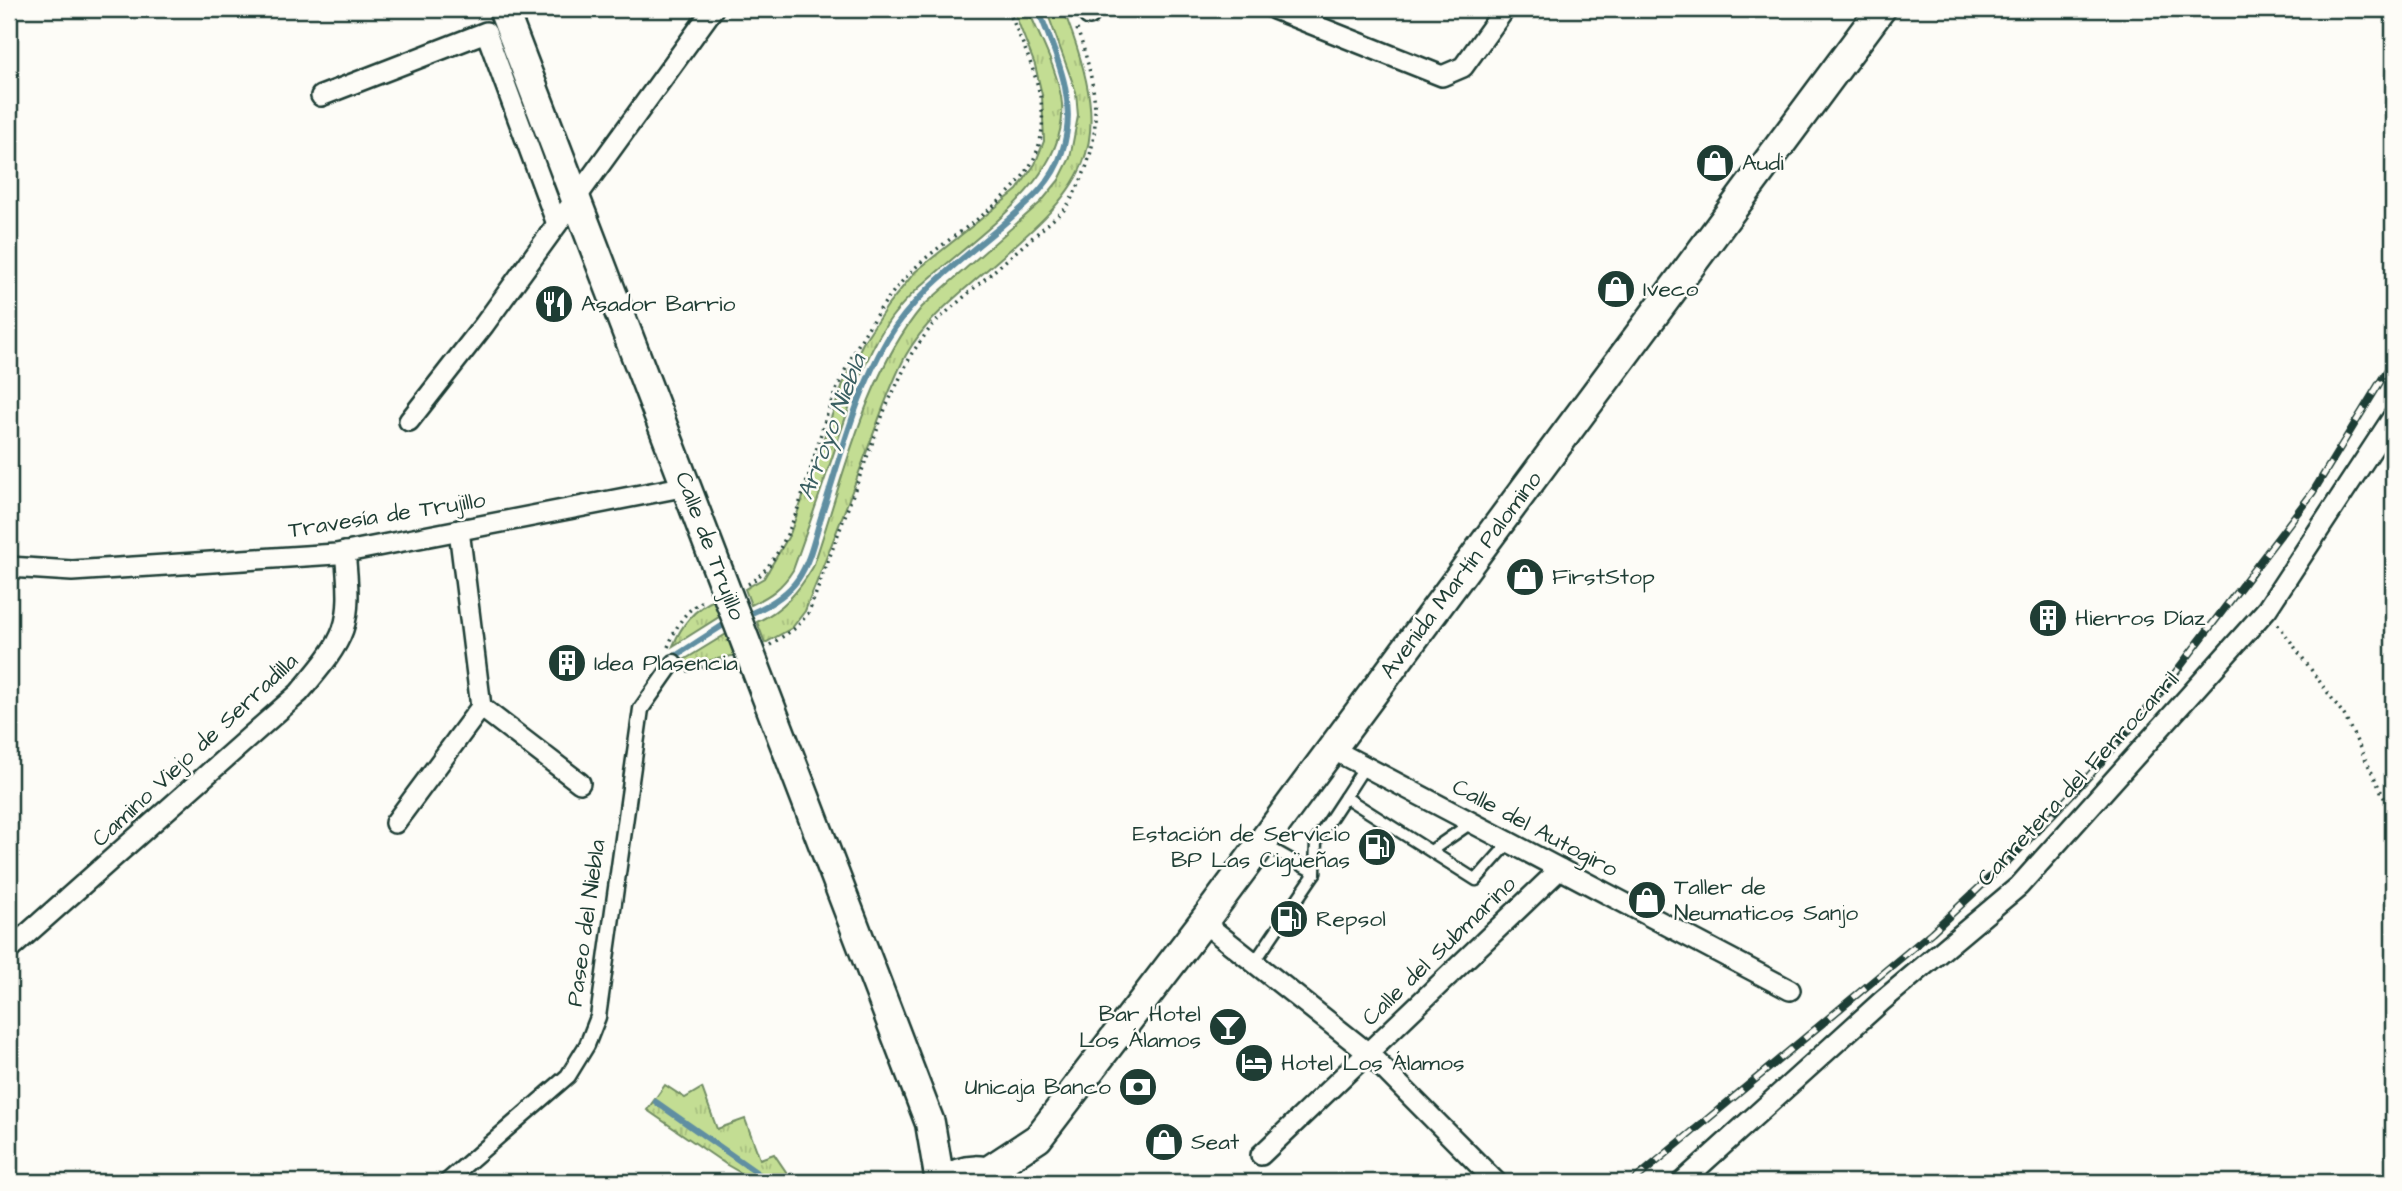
<svg xmlns="http://www.w3.org/2000/svg" width="2402" height="1191" viewBox="0 0 2402 1191" font-family="'Architects Daughter',sans-serif">
  <style>
    .grass { fill: url(#grass-tufts); stroke: #718d64; stroke-width: 2 }
    .lines { fill: none; stroke-linecap: round; stroke-linejoin: round }
    .stream { stroke: #608fa2; stroke-width: 6 }
    .service-casing { stroke: #1f3d34; stroke-width: 15 }
    .pedestrian-casing { stroke: #1f3d34; stroke-width: 19 }
    .minor-casing { stroke: #1f3d34; stroke-width: 24 }
    .secondary-casing { stroke: #1f3d34; stroke-width: 33 }
    .path { stroke: #1f3d34; stroke-width: 3.5; stroke-dasharray: 2 5; stroke-linecap: butt }
    .service { stroke: #fdfcf7; stroke-width: 10 }
    .pedestrian { stroke: #fdfcf7; stroke-width: 14 }
    .minor { stroke: #fdfcf7; stroke-width: 19 }
    .secondary { stroke: #fdfcf7; stroke-width: 28 }
    .rail-casing { stroke: #1f3d34; stroke-width: 8 }
    .rail { stroke: #fdfcf7; stroke-width: 5; stroke-dasharray: 16; stroke-linecap: butt }
    .labels { text-anchor: middle; dominant-baseline: central; stroke-width: 5; stroke-linejoin: round; paint-order: stroke }
    .poi-label { font-size: 23px; fill: #1f3d34; stroke: #fdfcf7; text-anchor: start }
    .street-label { font-size: 23px; fill: #1f3d34; stroke: #fdfcf7 }
    .water-label { font-size: 24px; font-style: italic; fill: #3a5f62; stroke: #fdfcf7 }
  </style>
  <defs>
    <pattern id="grass-tufts" width="24" height="20" patternUnits="userSpaceOnUse" patternTransform="scale(1.75)"><rect width="24" height="20" fill="#c3dd93"/><path d="M3 7l-1-3M5 7V3M7 7l1-3M15 17l-1-3M17 17v-4M19 17l1-3" fill="none" stroke="#a7bf7f"/></pattern>
  </defs>
  <rect width="100%" height="100%" fill="#fdfcf7"/>
  <filter id="ink" filterUnits="userSpaceOnUse"><feTurbulence type="fractalNoise" baseFrequency=".0143" numOctaves="2"/><feDisplacementMap in="SourceGraphic" scale="14" xChannelSelector="R" yChannelSelector="G"/><feConvolveMatrix kernelMatrix="1 2 1 2 8 2 1 2 1" color-interpolation-filters="sRGB"/></filter>
  <g filter="url(#ink)">
    <g class="grass">
      <path d="M1013,9H1028C1040,38 1059,72 1062,104C1069,194 939,254 891,318C866,352 854,395 840,434C825,480 809,525 793,570C782,588 770,596 751,605L745,589L764,578L790,534L844,381L864,341L888,305L915,272L1017,190L1035,164L1044,141L1042,95L1035,65Z"/>
      <path d="M1046,9H1063C1122,157 1084,187 974,281C948,303 923,325 906,355C890,385 880,417 868,448C848,503 827,557 805,611L792,628L765,643L757,622C784,609 798,592 813,567C842,483 865,375 922,307L1041,202L1059,180L1070,158L1078,116L1076,92Z"/>
      <path d="M716,599L722,615L673,646C682,624 694,609 716,599Z"/>
      <polygon points="728,633 737,655 681,666 679,663"/>
      <polygon points="665,1085 685,1098 702,1088 717,1129 745,1119 760,1159 774,1154 793,1182 757,1182 727,1165 647,1110"/>
    </g>
    <g class="lines">
      <g class="stream">
        <path d="M742,617C763,609 785,598 798,579C811,560 815,535 822,514C841,456 856,393 887,340C914,294 959,262 999,228C1024,206 1052,185 1062,152C1079,101 1056,55 1038,9"/>
        <polyline points="677,655 728,622"/>
        <polyline points="656,1102 770,1182"/>
      </g>
      <defs>
        <g id="service">
          <polyline points="1345,797 1365,766"/>
          <polyline points="1265,845 1315,873 1316,841 1345,797 1476,880 1508,844"/>
          <polyline points="1432,850 1471,823"/>
          <polyline points="1254,963 1315,873"/>
        </g>
        <polyline id="pedestrian" points="446,1182 568,1076 587,1045 598,1017 641,709 674,662"/>
        <g id="minor">
          <polyline points="1274,9 1442,76 1463,67 1505,9"/>
          <polyline points="1089,15 1094,9"/>
          <polyline points="321,96 486,32 557,224"/>
          <polyline points="409,421 484,325 713,9"/>
          <polyline points="9,567 72,571 336,554 687,486"/>
          <polyline points="481,707 580,783"/>
          <polyline points="1332,749 1790,990"/>
          <polyline points="395,823 481,707 459,530"/>
          <polyline points="1203,922 1368,1053 1496,1182"/>
          <path d="M9,950L299,693C347,636 353,628 345,552"/>
          <polyline points="1261,1155 1560,869"/>
          <polyline points="1682,1182 1882,1001 2019,886 2267,609 2393,417"/>
        </g>
        <g id="secondary">
          <polyline points="503,9 930,1123 940,1182"/>
          <polyline points="988,1171 1038,1138 1210,913 1881,9"/>
          <path d="M942,1182C963,1167 987,1166 1008,1182"/>
        </g>
      </defs>
      <use href="#service" class="service-casing"/>
      <use href="#pedestrian" class="pedestrian-casing"/>
      <use href="#minor" class="minor-casing"/>
      <use href="#secondary" class="secondary-casing"/>
      <g class="path">
        <path d="M748,584C797,556 813,445 834,395C854,348 880,301 917,266C954,231 1025,197 1039,145C1052,99 1025,51 1008,9"/>
        <polyline points="2278,624 2344,715 2393,816"/>
        <path d="M770,645L797,627L809,612L885,409L912,353L933,324L1065,209C1105,148 1101,96 1077,29"/>
        <path d="M668,647C677,626 683,611 705,600"/>
        <polyline points="687,671 727,660"/>
      </g>
      <use href="#service" class="service"/>
      <use href="#pedestrian" class="pedestrian"/>
      <use href="#minor" class="minor"/>
      <use href="#secondary" class="secondary"/>
      <defs>
        <polyline id="rail" points="1632,1182 1932,932 2013,856 2089,776 2150,706 2313,492 2393,361"/>
      </defs>
      <use href="#rail" class="rail-casing"/>
      <use href="#rail" class="rail"/>
    </g>
  </g>
  <defs>
    <symbol id="shop-disc" viewBox="-11 -11 22 22"><circle r="9.5" fill="#1f3d34" stroke="#fdfcf7"/><path d="M-5-2.5h2.3a2.7 3.5 0 0 1 5.4 0H5L5.5 6h-11ZM-1.5-2.5h3a1.5 2.3 0 0 0-3 0Z" fill="#fff"/></symbol>
    <symbol id="restaurant-disc" viewBox="-11 -11 22 22"><circle r="9.5" fill="#1f3d34" stroke="#fdfcf7"/><path d="M-5-6h1v4h1v-4h1v4h1v-4h1v5L-1.5 .5V6h-2V.5L-5-1ZM5-6V6H3V1.5H1.5Q1.5-4 5-6Z" fill="#fff"/></symbol>
    <symbol id="building-disc" viewBox="-11 -11 22 22"><circle r="9.5" fill="#1f3d34" stroke="#fdfcf7"/><path d="M-4-6H4V6H1V3H-1V6H-4ZM-2.5-4.3h1.7v1.8h-1.7ZM.8-4.3h1.7v1.8H.8ZM-2.5-1h1.7V.8h-1.7ZM.8-1h1.7V.8H.8Z" fill="#fff"/></symbol>
    <symbol id="fuel-disc" viewBox="-11 -11 22 22"><circle r="9.5" fill="#1f3d34" stroke="#fdfcf7"/><path d="M-5.5-6h7V0h2V4h1.3V-2.5L3-4.5l.8-.8L6-3V5H2.5V1h-1V6h-7ZM-4.2-4.7v3.2H.2V-4.7Z" fill="#fff"/></symbol>
    <symbol id="bar-disc" viewBox="-11 -11 22 22"><circle r="9.5" fill="#1f3d34" stroke="#fdfcf7"/><path d="M-6-5H6L.8 .8V4.5H3.5V6h-7V4.5H-.8V.8Z" fill="#fff"/></symbol>
    <symbol id="hotel-disc" viewBox="-11 -11 22 22"><circle r="9.5" fill="#1f3d34" stroke="#fdfcf7"/><path d="M-6-4.5h1.5V1H6V5H4.5V3h-9V5H-6ZM-4 0a1.8 1.8 0 1 1 3.6 0ZM.5 0V-2.5h3Q6-2.5 6 0Z" fill="#fff"/></symbol>
    <symbol id="bank-disc" viewBox="-11 -11 22 22"><circle r="9.5" fill="#1f3d34" stroke="#fdfcf7"/><path d="M-6-4H6V4H-6ZM0-2.3a2.3 2.3 0 1 0 0 4.6a2.3 2.3 0 1 0 0-4.6Z" fill="#fff"/></symbol>
  </defs>
  <g fill-rule="evenodd">
    <use href="#shop-disc" x="1693" y="141" width="44" height="44"/>
    <use href="#shop-disc" x="1594" y="267" width="44" height="44"/>
    <use href="#restaurant-disc" x="532" y="282" width="44" height="44"/>
    <use href="#shop-disc" x="1503" y="555" width="44" height="44"/>
    <use href="#building-disc" x="2026" y="596" width="44" height="44"/>
    <use href="#building-disc" x="545" y="641" width="44" height="44"/>
    <use href="#fuel-disc" x="1355" y="825" width="44" height="44"/>
    <use href="#shop-disc" x="1625" y="878" width="44" height="44"/>
    <use href="#fuel-disc" x="1267" y="897" width="44" height="44"/>
    <use href="#bar-disc" x="1206" y="1005" width="44" height="44"/>
    <use href="#hotel-disc" x="1232" y="1041" width="44" height="44"/>
    <use href="#bank-disc" x="1116" y="1065" width="44" height="44"/>
    <use href="#shop-disc" x="1142" y="1120" width="44" height="44"/>
  </g>
  <g class="labels">
    <g class="poi-label">
      <text x="1742" y="163">Audi</text>
      <text x="1643" y="289">Iveco</text>
      <text x="581" y="304">Asador Barrio</text>
      <text x="1552" y="577">FirstStop</text>
      <text x="2075" y="618">Hierros Díaz</text>
      <text x="594" y="663">Idea Plasencia</text>
      <text x="1350" y="834" text-anchor="end">Estación de Servicio<tspan x="1350" dy="26">BP Las Cigüeñas</tspan></text>
      <text x="1674" y="887">Taller de<tspan x="1674" dy="26">Neumaticos Sanjo</tspan></text>
      <text x="1316" y="919">Repsol</text>
      <text x="1201" y="1014" text-anchor="end">Bar Hotel<tspan x="1201" dy="26">Los Álamos</tspan></text>
      <text x="1281" y="1063">Hotel Los Álamos</text>
      <text x="1111" y="1087" text-anchor="end">Unicaja Banco</text>
      <text x="1191" y="1142">Seat</text>
    </g>
    <g class="street-label">
      <text transform="translate(387 515) rotate(-9)">Travesía de Trujillo</text>
      <text transform="translate(710 546) rotate(69)">Calle de Trujillo</text>
      <text transform="translate(1461 575) rotate(-53)">Avenida Martín Palomino</text>
      <text transform="translate(195 750) rotate(-43)">Camino Viejo de Serradilla</text>
      <text transform="translate(2078 779) rotate(-47)">Carretera del Ferrocarril</text>
      <text transform="translate(1535 828) rotate(28)">Calle del Autogiro</text>
      <text transform="translate(586 923) rotate(-82)">Paseo del Niebla</text>
      <text transform="translate(1439 951) rotate(-44)">Calle del Submarino</text>
    </g>
    <g class="water-label">
      <text transform="translate(832 427) rotate(-69)">Arroyo Niebla</text>
    </g>
  </g>
  <rect width="2402" height="1191" fill="none" stroke="#fdfcf7" stroke-width="35"/>
  <rect x="18" y="18" width="2367" height="1156" fill="none" stroke="#1f3d34" stroke-width="2.5" filter="url(#ink)"/>
</svg>
